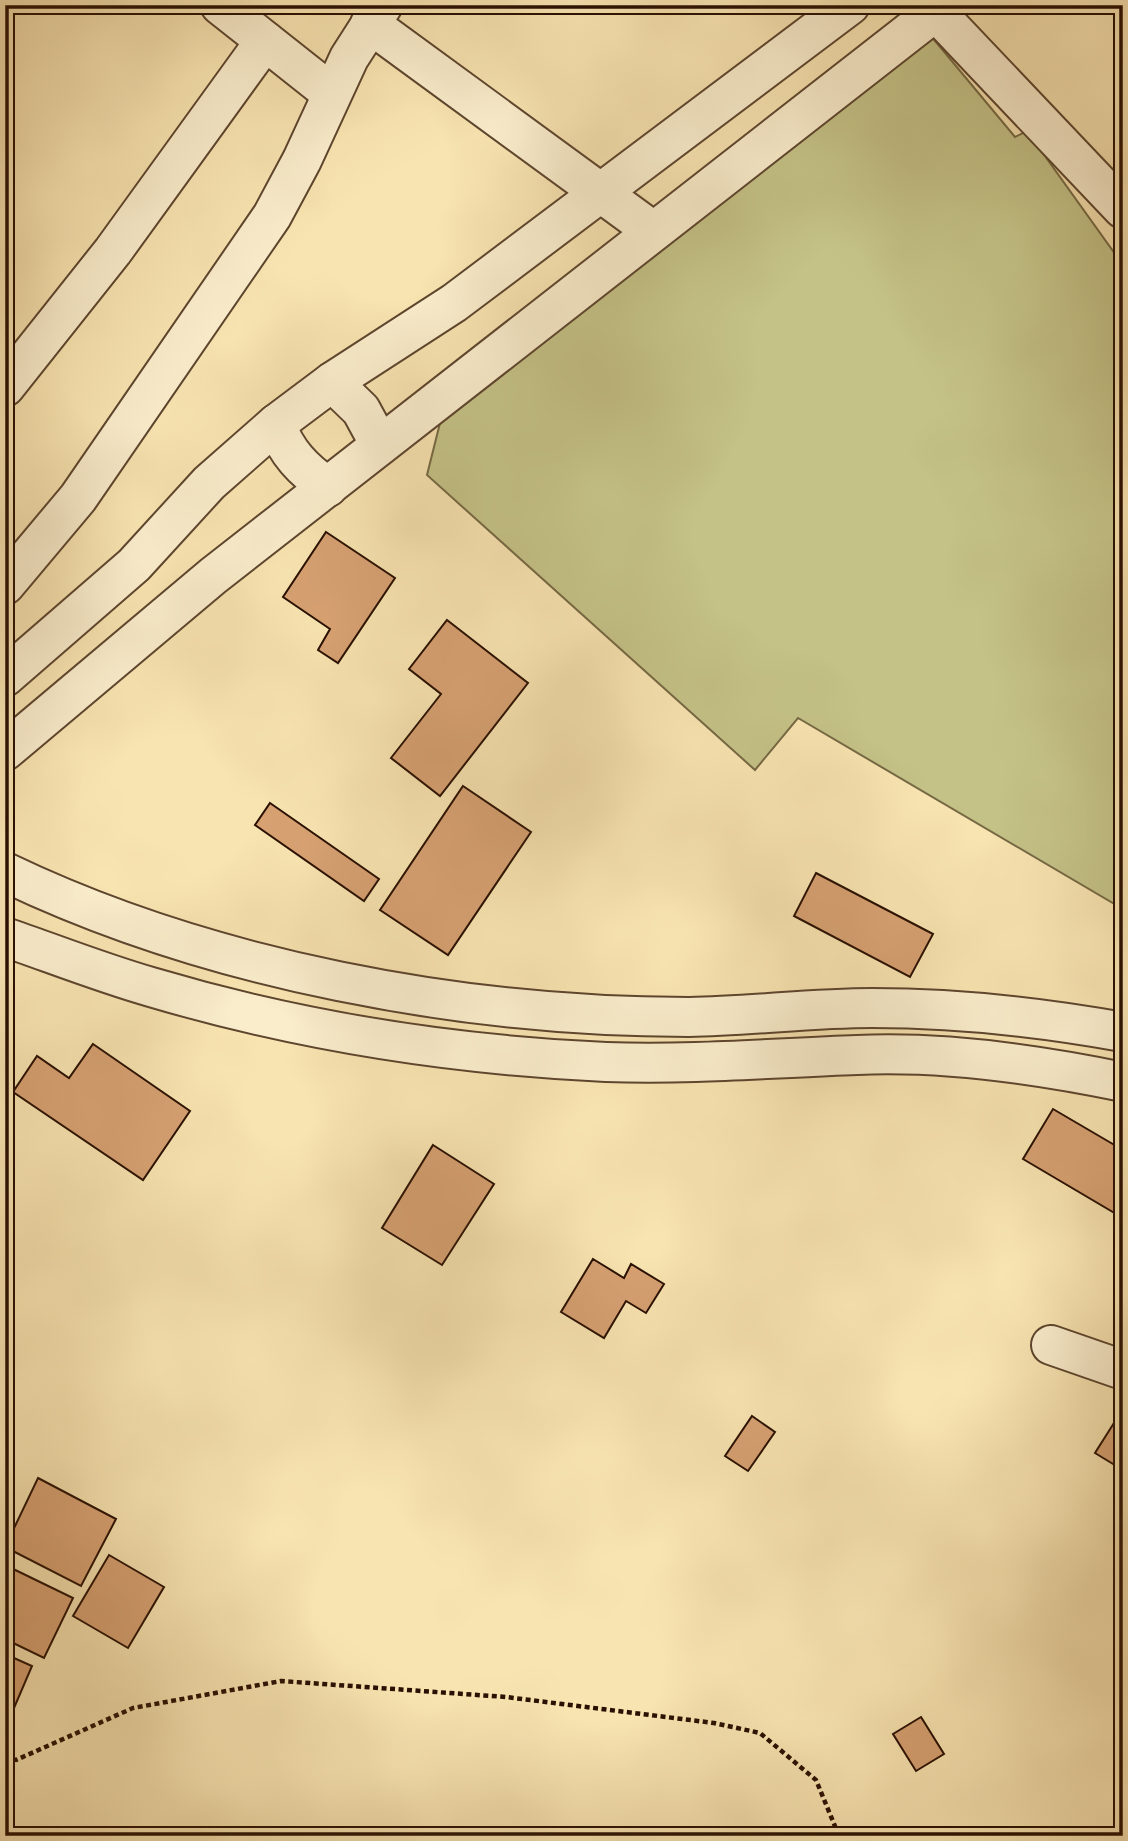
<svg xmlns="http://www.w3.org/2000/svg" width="1128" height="1841" viewBox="0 0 1128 1841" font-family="'Old Standard TT',serif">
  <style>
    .green { fill: #c4c287; stroke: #766944; stroke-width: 2 }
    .building { fill: #d7a172; stroke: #291002; stroke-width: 2 }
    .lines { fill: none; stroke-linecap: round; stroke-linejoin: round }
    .minor-casing { stroke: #5d452e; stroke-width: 42 }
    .path { stroke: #291002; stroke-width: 4.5; stroke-dasharray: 5 3.5; stroke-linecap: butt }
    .minor { stroke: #faedcc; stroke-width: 38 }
  </style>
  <rect width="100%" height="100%" fill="#f8e4b1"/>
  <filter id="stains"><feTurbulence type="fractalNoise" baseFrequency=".00286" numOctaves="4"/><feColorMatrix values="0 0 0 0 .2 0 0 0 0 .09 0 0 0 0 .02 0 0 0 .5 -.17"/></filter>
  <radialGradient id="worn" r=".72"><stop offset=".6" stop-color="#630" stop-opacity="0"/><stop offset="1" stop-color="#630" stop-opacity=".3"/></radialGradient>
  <polygon class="green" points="916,18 1015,137 1027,131 1123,265 1123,909 798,718 755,770 427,475 445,403"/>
  <g class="building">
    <polygon points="326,532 395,578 338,663 318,650 330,629 283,597"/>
    <polygon points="447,620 528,683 440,796 391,758 441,694 409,669"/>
    <polygon points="463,786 531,832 448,955 380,910"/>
    <polygon points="270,803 379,879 364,901 255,825"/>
    <polygon points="816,873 933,934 910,977 794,916"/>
    <polygon points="93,1044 190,1111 143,1180 13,1092 37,1056 69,1078"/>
    <polygon points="1053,1109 1123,1150 1123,1218 1023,1159"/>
    <polygon points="433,1145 494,1184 442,1265 382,1228"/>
    <polygon points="593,1259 624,1278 631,1264 664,1284 646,1313 626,1301 604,1338 561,1312"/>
    <polygon points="1119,1415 1123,1417 1123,1470 1095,1453"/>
    <polygon points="752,1416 775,1432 748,1471 725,1456"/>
    <polygon points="38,1478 116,1519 81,1586 5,1547"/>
    <polygon points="109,1555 164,1587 128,1648 73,1616"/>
    <polygon points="5,1565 73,1598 44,1658 5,1639"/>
    <polygon points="5,1654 32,1666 8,1722 5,1721"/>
    <polygon points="921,1717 944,1754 916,1771 893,1734"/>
  </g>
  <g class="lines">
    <defs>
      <g id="minor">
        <polyline points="220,5 331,93"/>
        <polyline points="936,12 1123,209"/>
        <polyline points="370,24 653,231"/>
        <polyline points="332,382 361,410 380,445"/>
        <polyline points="5,387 113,251 265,41"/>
        <path d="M276,424C286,452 303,470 328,487"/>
        <polyline points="5,585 78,498 272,216 302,160 349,58 383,5"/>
        <polyline points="5,677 134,565 209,483 276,424 332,382 454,303 850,5"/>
        <polyline points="5,751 213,576 944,5"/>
        <path d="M5,872C209,970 464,1017 689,1017C751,1016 811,1008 872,1008C957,1008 1040,1017 1123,1032"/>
        <path d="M5,937C54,954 102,973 151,987C299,1031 452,1055 606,1062C690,1065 773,1058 857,1055C945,1051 1036,1064 1123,1082"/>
        <polyline points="1051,1345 1123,1370"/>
      </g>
    </defs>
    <use href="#minor" class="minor-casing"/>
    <polyline class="path" points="5,1756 16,1760 133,1708 281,1681 506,1697 714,1723 760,1733 816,1780 839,1836"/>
    <use href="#minor" class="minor"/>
  </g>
  <rect width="1128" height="1841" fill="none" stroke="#f8e4b1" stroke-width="28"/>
  <rect x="7" y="7" width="1114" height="1827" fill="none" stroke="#291002" stroke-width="3.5"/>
  <rect x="14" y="14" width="1100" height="1813" fill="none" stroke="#291002" stroke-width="2"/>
  <rect width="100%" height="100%" filter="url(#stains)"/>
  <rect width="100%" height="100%" fill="url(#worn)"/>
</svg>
